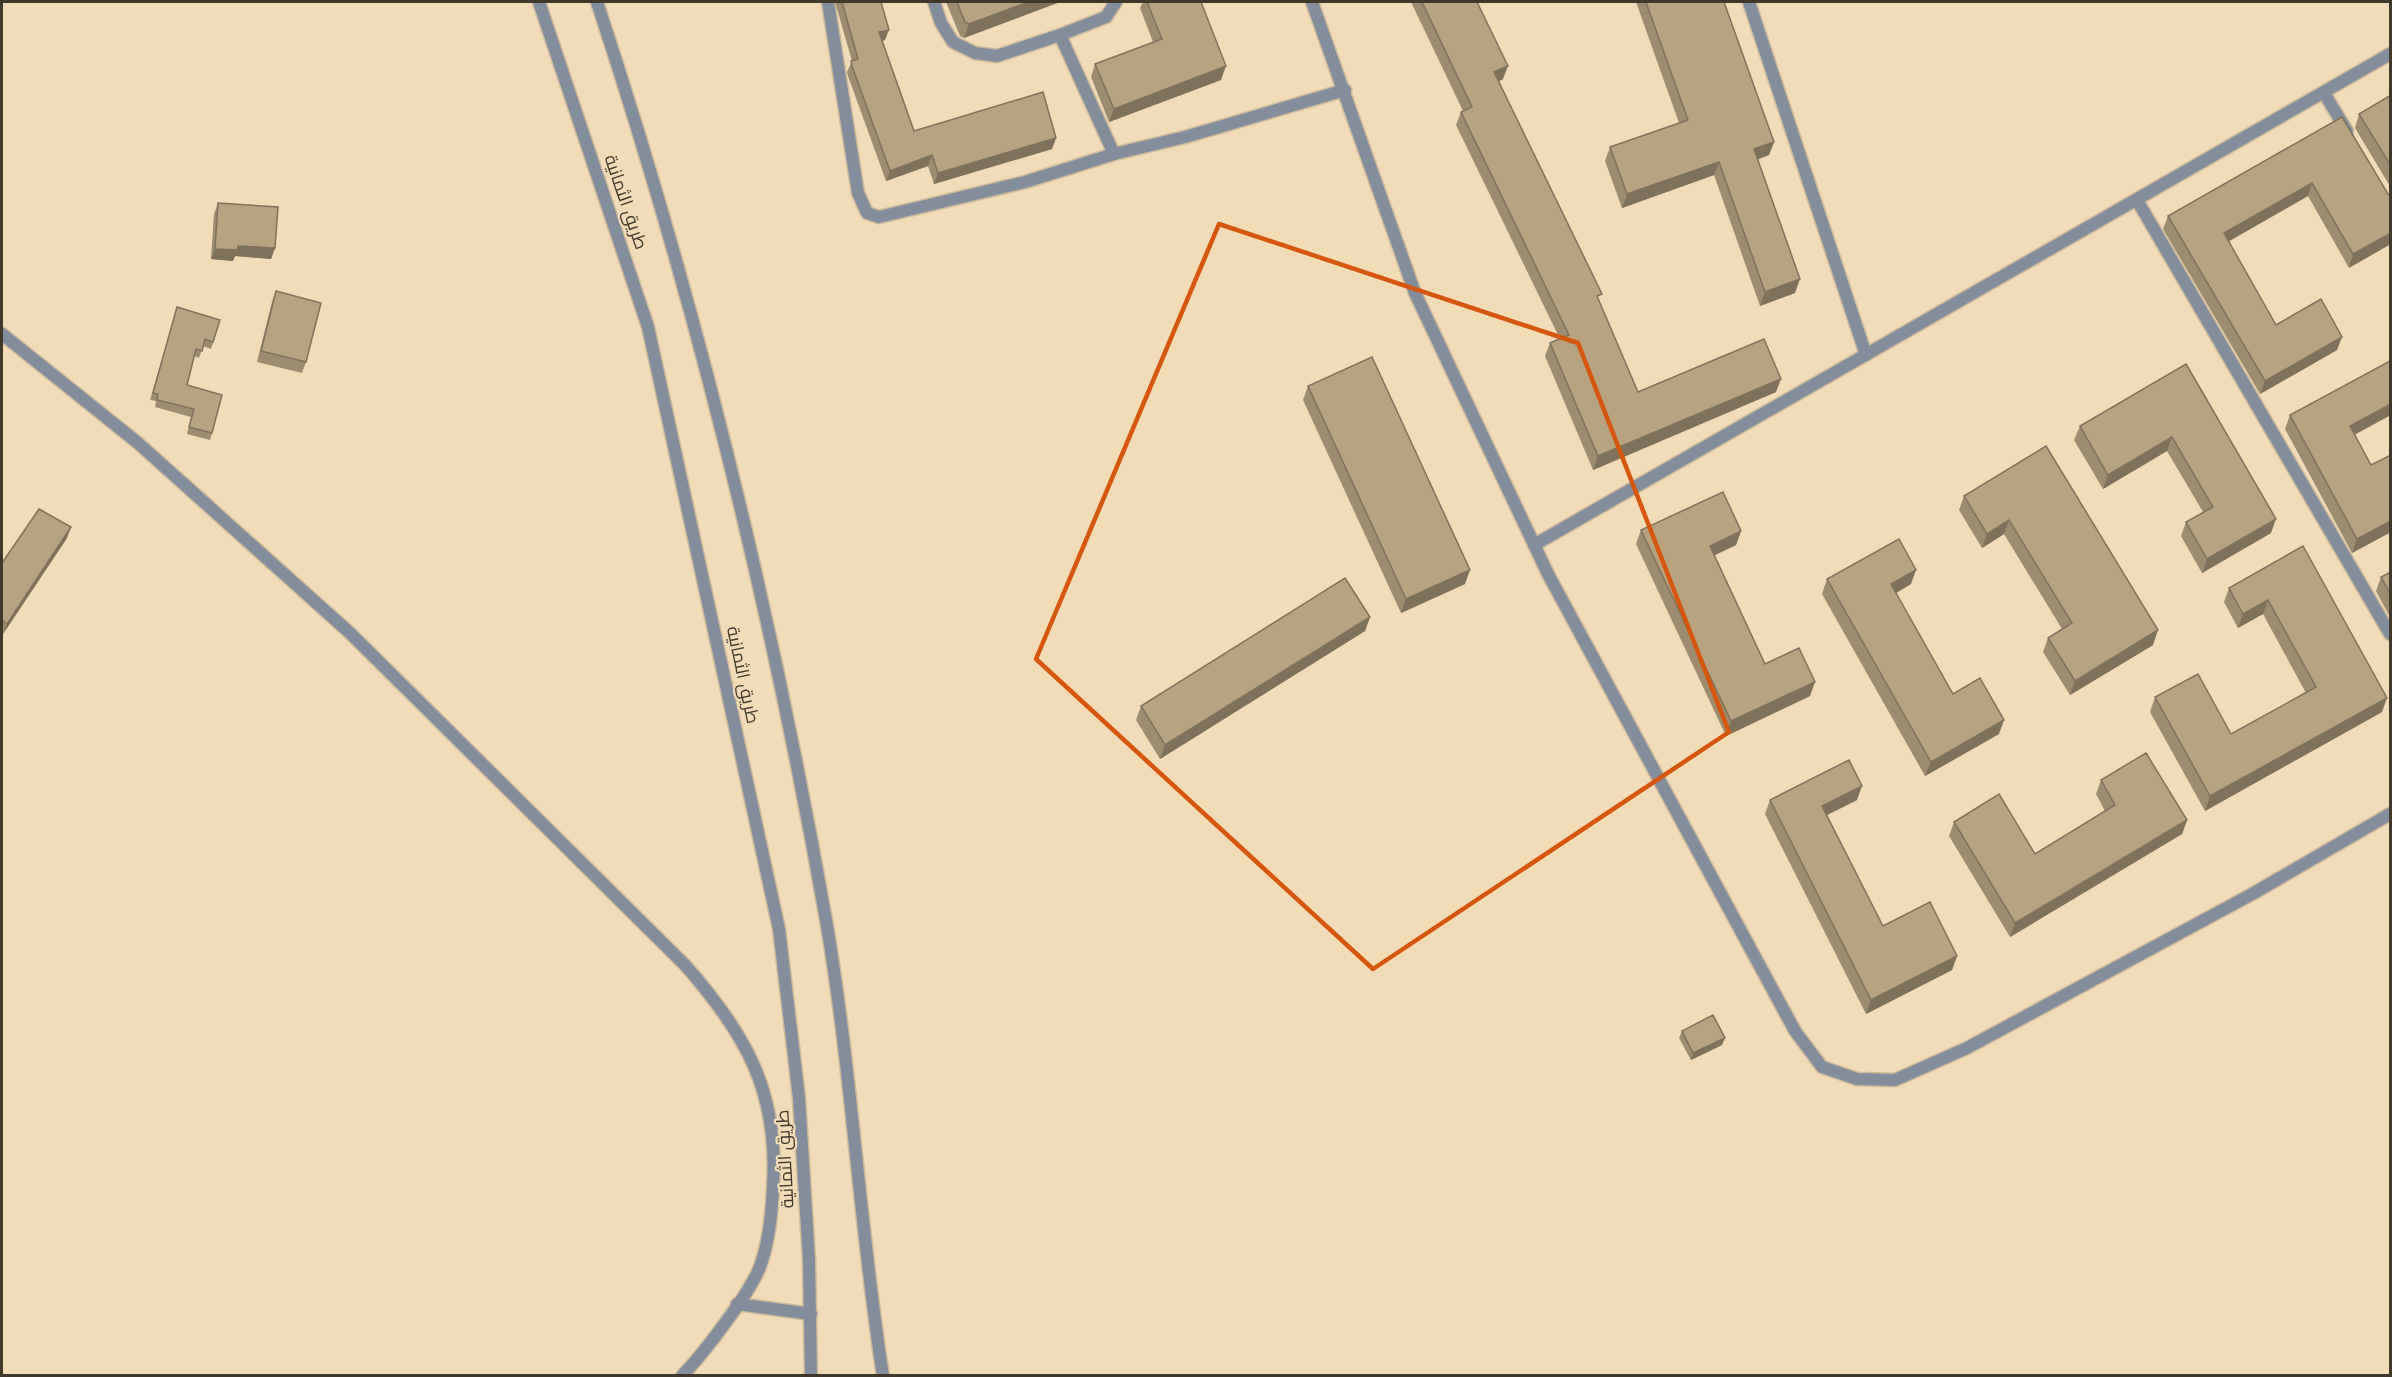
<svg xmlns="http://www.w3.org/2000/svg" width="2392" height="1377" viewBox="0 0 2392 1377" font-family="'DM Sans',Cairo,sans-serif">
  <style>
    .lines { fill: none; stroke-linecap: round; stroke-linejoin: round }
    .minor-casing { stroke: #cebb9b; stroke-width: 15 }
    .tertiary-casing { stroke: #cebb9b; stroke-width: 15 }
    .minor { stroke: #848d9c; stroke-width: 12 }
    .tertiary { stroke: #848d9c; stroke-width: 12 }
    .wall { fill: #9d8c6e }
    .shaded-wall { fill: #80725a }
    .building { fill: #b7a380; stroke: #80725a; stroke-width: 1.5 }
    .marked { fill: none; stroke: #d7560f; stroke-width: 4.5; stroke-linejoin: round }
    .labels { text-anchor: middle; dominant-baseline: central; stroke-width: 4.5; stroke-linejoin: round; paint-order: stroke }
    .street-label { font-size: 18px; fill: #403829; stroke: #f2dcb7 }
  </style>
  <rect width="100%" height="100%" fill="#f2dcb7"/>
  <g class="lines">
    <defs>
      <g id="minor">
        <polyline points="828,2 858,193 867,213 879,217 1025,182 1114,154 1185,137 1345,90"/>
        <polyline points="934,2 941,23 953,42 975,53 997,56 1060,35 1106,17 1116,2"/>
        <polyline points="1312,2 1415,293 1548,574 1795,1031 1822,1067 1857,1079 1895,1080 1967,1048 2254,893 2390,814"/>
        <polyline points="1749,2 1866,355"/>
        <polyline points="1060,35 1114,154"/>
        <polyline points="2324,93 2347,131"/>
        <polyline points="2137,200 2390,634"/>
        <polyline points="1534,545 2390,54"/>
      </g>
      <g id="tertiary">
        <polyline points="539,2 648,327 779,929 799,1098 809,1260 811,1376"/>
        <path d="M597,2C696,302 771,608 826,920C852,1071 859,1224 883,1376"/>
        <path d="M2,334L138,443L350,633L685,965C746,1034 779,1092 773,1187C772,1211 769,1240 761,1264C752,1291 703,1354 682,1376"/>
        <polyline points="737,1304 811,1314"/>
      </g>
    </defs>
    <use href="#minor" class="minor-casing"/>
    <use href="#tertiary" class="tertiary-casing"/>
    <use href="#minor" class="minor"/>
    <use href="#tertiary" class="tertiary"/>
  </g>
  <g class="wall">
    <polygon points="835,2 881,2 885,40 882,41 914,131 1056,138 1052,149 934,184 928,166 886,181 848,76 847,72 852,61"/>
    <polygon points="946,2 1060,2 964,38 960,36"/>
    <polygon points="1143,2 1201,2 1221,80 1109,122 1091,77 1095,64 1153,42 1140,8"/>
    <polygon points="1411,2 1477,2 1503,79 1499,81 1599,301 1638,392 1776,392 1593,470 1545,356 1550,343 1560,339 1456,125 1461,112 1463,111"/>
    <polygon points="1636,2 1724,2 1774,142 1769,155 1758,159 1795,293 1760,306 1714,175 1622,208 1605,161 1610,147 1679,123"/>
    <polygon points="2391,95 2391,188 2355,128 2359,114"/>
    <polygon points="2342,117 2388,194 2349,268 2308,196 2228,241 2276,325 2337,350 2260,394 2163,229 2168,216"/>
    <polygon points="218,203 275,248 271,259 235,256 233,261 211,259 214,214"/>
    <polygon points="276,291 306,362 302,373 257,362 272,302"/>
    <polygon points="177,307 220,320 211,349 203,346 199,358 194,356 187,385 212,433 210,440 187,434 191,417 155,407 156,401 150,400"/>
    <polygon points="2186,364 2271,533 2202,573 2181,536 2186,522 2203,512 2167,451 2103,489 2074,440 2080,426"/>
    <polygon points="1308,386 1465,584 1401,613 1303,400"/>
    <polygon points="2290,415 2355,435 2371,465 2391,455 2391,532 2352,553 2285,429"/>
    <polygon points="2046,446 2153,645 2070,695 2043,652 2048,638 2062,629 2004,534 1982,548 1959,510 1964,496"/>
    <polygon points="1641,530 1741,531 1736,545 1714,555 1765,664 1810,696 1726,736 1636,544"/>
    <polygon points="67,538 3,634 2,633 2,563"/>
    <polygon points="2303,546 2382,712 2205,811 2150,712 2155,697 2231,734 2306,693 2263,614 2238,628 2224,602 2229,588"/>
    <polygon points="2391,572 2391,619 2376,591 2381,577"/>
    <polygon points="1827,579 1911,584 1896,593 1953,694 1999,734 1925,776 1822,594"/>
    <polygon points="1370,617 1365,631 1160,759 1136,720 1141,706"/>
    <polygon points="2101,780 2187,820 2182,834 2010,937 1949,836 1954,822 2035,854 2105,811 2096,794"/>
    <polygon points="1770,800 1857,800 1827,815 1883,926 1957,956 1952,970 1866,1014 1765,814"/>
    <polygon points="1682,1031 1722,1045 1691,1060 1679,1038"/>
  </g>
  <g class="shaded-wall">
    <polygon points="1028,2 1060,2 964,38 969,24"/>
    <polygon points="889,30 885,40 875,43 879,32"/>
    <polygon points="1226,66 1221,80 1109,122 1114,109"/>
    <polygon points="1508,66 1503,79 1490,86 1494,72"/>
    <polygon points="1056,138 1052,149 934,184 938,173"/>
    <polygon points="1774,142 1769,155 1749,163 1754,149"/>
    <polygon points="932,155 928,166 886,181 890,171"/>
    <polygon points="1719,162 1714,175 1622,208 1627,194"/>
    <polygon points="2312,183 2308,196 2219,247 2224,233"/>
    <polygon points="2391,233 2391,244 2349,268 2353,254"/>
    <polygon points="238,246 275,248 271,259 235,256 233,261 211,259 215,249"/>
    <polygon points="1800,279 1795,293 1760,306 1765,292"/>
    <polygon points="2342,337 2337,350 2260,394 2265,381"/>
    <polygon points="1781,379 1776,392 1593,470 1598,456"/>
    <polygon points="2391,404 2391,415 2345,440 2350,426"/>
    <polygon points="2172,437 2167,451 2103,489 2108,475"/>
    <polygon points="2276,519 2271,533 2202,573 2207,559"/>
    <polygon points="2009,520 2004,534 1982,548 1987,534"/>
    <polygon points="2391,521 2391,532 2352,553 2357,539"/>
    <polygon points="71,527 67,538 3,634 7,624"/>
    <polygon points="1741,531 1736,545 1705,560 1710,546"/>
    <polygon points="1470,570 1465,584 1401,613 1406,599"/>
    <polygon points="1916,570 1911,584 1886,599 1891,584"/>
    <polygon points="2268,600 2263,614 2238,628 2243,614"/>
    <polygon points="1370,617 1365,631 1160,759 1165,745"/>
    <polygon points="2158,630 2153,645 2070,695 2075,681"/>
    <polygon points="1815,682 1810,696 1726,736 1731,721"/>
    <polygon points="2387,698 2382,712 2205,811 2210,796"/>
    <polygon points="2004,720 1999,734 1925,776 1931,762"/>
    <polygon points="1862,786 1857,800 1817,820 1822,806"/>
    <polygon points="2187,820 2182,834 2010,937 2015,923"/>
    <polygon points="1957,956 1952,970 1866,1014 1871,1000"/>
    <polygon points="1725,1038 1722,1045 1691,1060 1693,1053"/>
  </g>
  <g class="building">
    <polygon points="842,2 881,2 889,30 879,32 914,131 1043,92 1056,138 938,173 932,155 890,171 852,66 851,61 858,59"/>
    <polygon points="957,2 1028,2 969,24 965,22"/>
    <polygon points="1147,2 1201,2 1226,66 1114,109 1095,64 1162,39"/>
    <polygon points="1422,2 1477,2 1508,66 1494,72 1602,294 1597,296 1638,392 1764,339 1781,379 1598,456 1550,343 1569,335 1461,112 1472,107"/>
    <polygon points="1646,2 1724,2 1774,142 1754,149 1800,279 1765,292 1719,162 1627,194 1610,147 1688,120"/>
    <polygon points="2391,95 2391,166 2359,114"/>
    <polygon points="2342,117 2388,194 2391,195 2391,233 2353,254 2312,183 2224,233 2276,325 2321,299 2342,337 2265,381 2168,216"/>
    <polygon points="218,203 278,207 275,248 238,246 237,250 215,249"/>
    <polygon points="276,291 321,303 306,362 261,351"/>
    <polygon points="177,307 220,320 213,342 205,339 202,351 196,349 187,385 222,395 212,433 189,427 194,409 157,400 158,394 153,393"/>
    <polygon points="1372,357 1470,570 1406,599 1308,386"/>
    <polygon points="2390,361 2391,363 2391,404 2350,426 2371,465 2391,455 2391,521 2357,539 2290,415"/>
    <polygon points="2186,364 2276,519 2207,559 2186,522 2213,507 2172,437 2108,475 2080,426"/>
    <polygon points="2046,446 2158,630 2075,681 2048,638 2072,623 2009,520 1987,534 1964,496"/>
    <polygon points="1723,492 1741,531 1710,546 1765,664 1799,648 1815,682 1731,721 1641,530"/>
    <polygon points="39,509 71,527 7,624 2,620 2,563"/>
    <polygon points="1899,539 1916,570 1891,584 1953,694 1980,678 2004,720 1931,762 1827,579"/>
    <polygon points="2303,546 2387,698 2210,796 2155,697 2198,674 2231,734 2316,687 2268,600 2243,614 2229,588"/>
    <polygon points="2391,572 2391,595 2381,577"/>
    <polygon points="1345,578 1370,617 1165,745 1141,706"/>
    <polygon points="2146,753 2187,820 2015,923 1954,822 1999,794 2035,854 2115,805 2101,780"/>
    <polygon points="1849,760 1862,786 1822,806 1883,926 1930,902 1957,956 1871,1000 1770,800"/>
    <polygon points="1713,1015 1725,1038 1693,1053 1682,1031"/>
  </g>
  <path class="marked" d="M1219,224L1578,343L1729,732L1373,969L1036,659Z"/>
  <g class="labels">
    <g class="street-label">
      <text transform="translate(626 202) rotate(71)">طريق الثمانية</text>
      <text transform="translate(743 675) rotate(78)">طريق الثمانية</text>
      <text transform="translate(785 1159) rotate(-93)">طريق الثمانية</text>
    </g>
  </g>
  <rect width="2392" height="1377" fill="none" stroke="#403829" stroke-width="6"/>
</svg>
